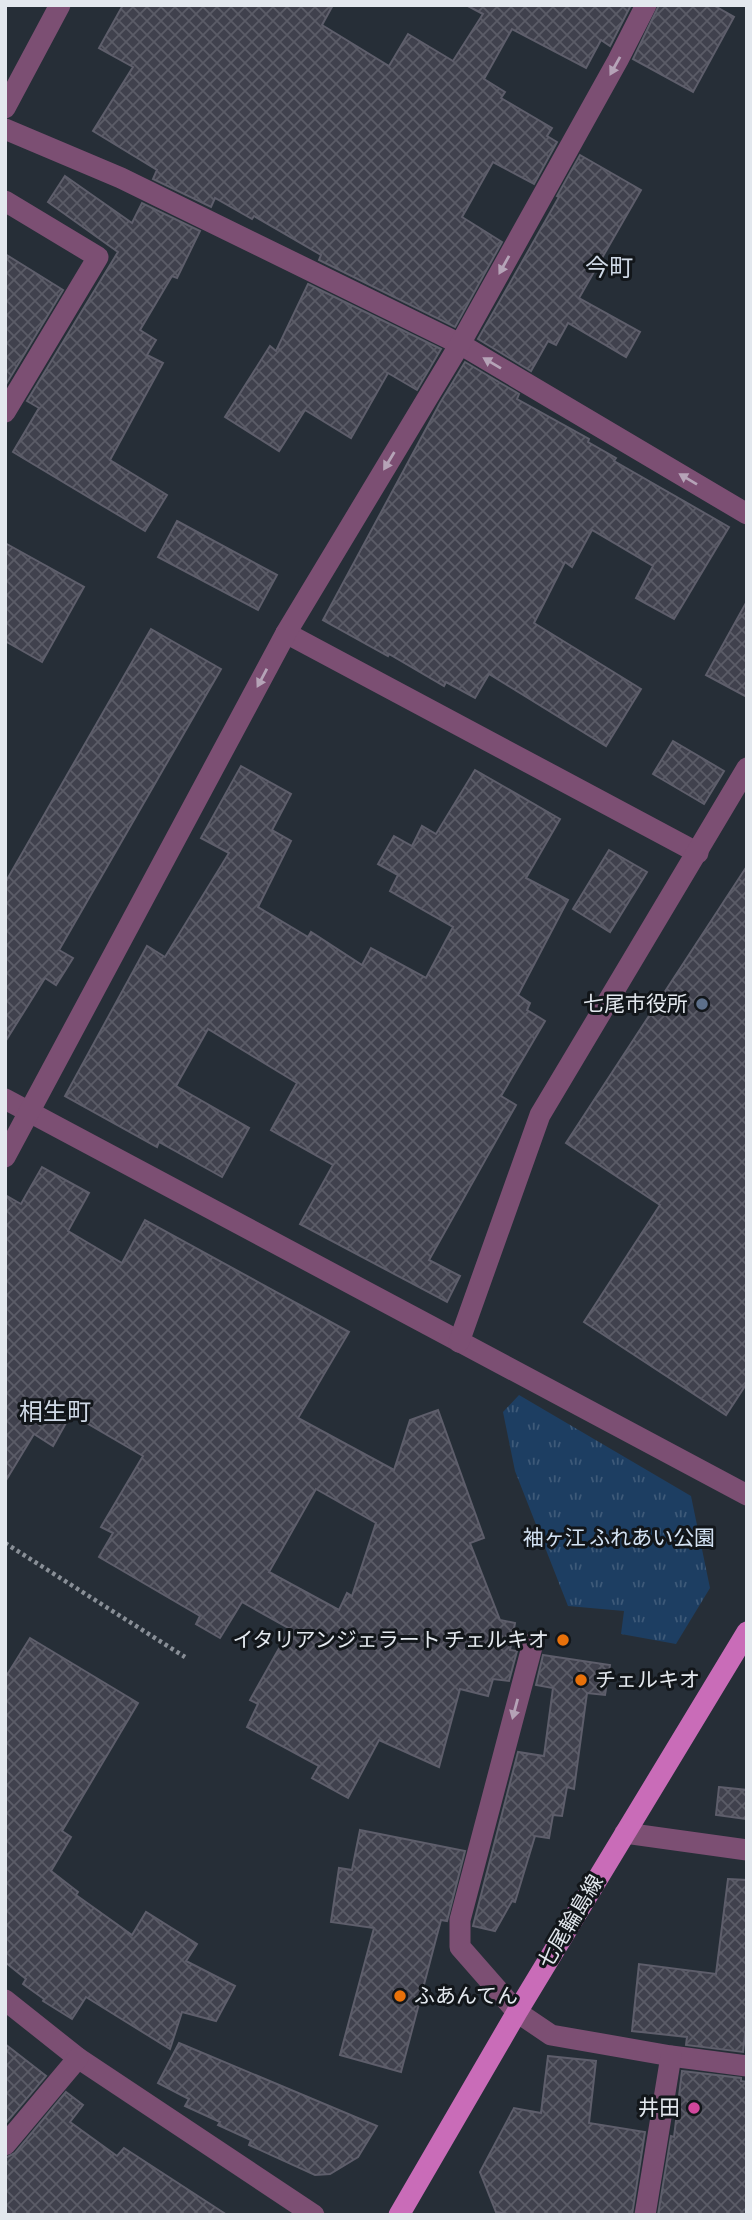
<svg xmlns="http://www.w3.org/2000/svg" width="752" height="2220" viewBox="0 0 752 2220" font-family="'Sofia Sans Condensed','Noto Sans JP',sans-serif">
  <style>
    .park { fill: url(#park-tufts) }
    .building { fill: url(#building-cross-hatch); stroke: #5e5e6b; stroke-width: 2; fill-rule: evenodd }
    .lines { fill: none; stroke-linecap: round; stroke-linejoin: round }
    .path { stroke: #898f97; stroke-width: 4.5; stroke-dasharray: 3.5 3.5; stroke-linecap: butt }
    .minor { stroke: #7c4f73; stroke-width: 21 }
    .major { stroke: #c96cb8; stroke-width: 21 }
    .oneway { fill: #b5a3b7 }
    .service-dot { fill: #5c6f8a; stroke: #12161a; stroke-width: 2.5 }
    .food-dot { fill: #e8710a; stroke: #12161a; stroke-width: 2.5 }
    .hotel-dot { fill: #d1479c; stroke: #12161a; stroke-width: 2.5 }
    .labels { text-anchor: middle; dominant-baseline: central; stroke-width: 6; stroke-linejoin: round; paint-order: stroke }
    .poi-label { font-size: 21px; fill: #e3e8ee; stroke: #12161a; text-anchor: end }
    .park-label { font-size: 21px; fill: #d3e2f3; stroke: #12161a }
    .street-label { font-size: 21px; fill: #e3e8ee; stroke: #12161a }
    .quarter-label { font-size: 24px; fill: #cfd9e6; stroke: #12161a }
  </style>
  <defs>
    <pattern id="park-tufts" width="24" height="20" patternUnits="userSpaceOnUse" patternTransform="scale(1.75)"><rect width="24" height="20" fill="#1d3e62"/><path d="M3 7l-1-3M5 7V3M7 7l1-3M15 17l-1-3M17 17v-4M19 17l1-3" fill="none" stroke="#3e5a79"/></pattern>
    <pattern id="building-cross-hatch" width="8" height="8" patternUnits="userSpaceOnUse" patternTransform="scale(1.75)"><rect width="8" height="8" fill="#40414d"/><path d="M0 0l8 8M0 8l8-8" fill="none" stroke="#5b5c67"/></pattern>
  </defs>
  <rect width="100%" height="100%" fill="#262e37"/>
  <polygon class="park" points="519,1395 691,1496 710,1588 676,1644 621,1634 624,1611 568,1606 515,1471 503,1412"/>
  <g class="building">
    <polygon points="123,5 333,5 322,25 389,66 408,34 453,61 483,14 466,5 631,5 610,46 601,40 586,68 512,29 484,79 505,92 501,98 552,128 547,136 557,142 534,184 493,162 462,217 502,242 455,327 319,260 321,255 254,216 252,219 215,198 211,207 153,179 157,170 93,131 133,67 99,48"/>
    <polygon points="659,5 713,5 734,17 693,92 633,59"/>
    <polygon points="580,155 641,190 579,298 640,332 626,357 568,323 556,345 548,341 531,371 478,339 559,197 557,196"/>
    <polygon points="65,176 132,223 142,203 200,231 177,278 172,276 140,330 156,340 147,355 163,363 110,460 167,495 145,531 13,452 39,408 27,401 118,252 48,202"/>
    <polygon points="5,254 63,290 5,386"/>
    <polygon points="308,284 441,349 417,390 388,373 351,438 305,410 279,451 225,417 270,346 276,351"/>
    <polygon points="465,362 519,394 517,399 589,439 588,442 616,458 614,461 729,527 674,619 636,598 653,566 592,530 572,567 565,562 534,623 641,689 606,746 489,674 475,698 446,682 444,686 389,654 388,656 323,620 440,403"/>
    <polygon points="177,521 277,575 258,610 158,557"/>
    <polygon points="5,543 84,587 42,662 5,641"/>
    <polygon points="747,601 747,697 706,675"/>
    <polygon points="151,629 221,669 59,950 73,958 56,985 45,978 5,1042 5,883"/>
    <polygon points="673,741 724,771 704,804 653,774"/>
    <polygon points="241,766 291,794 272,830 291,841 258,907 308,937 311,932 362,965 371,948 426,978 453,927 390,891 398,875 378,864 394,836 412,846 422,826 436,834 475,770 560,819 526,878 568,900 518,995 530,1003 527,1010 545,1021 501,1096 516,1105 429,1260 460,1276 447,1302 300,1224 333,1165 271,1130 297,1083 208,1029 176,1086 249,1128 222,1177 159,1142 157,1147 65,1096 147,946 165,957 229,853 201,838"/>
    <polygon points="609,850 647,872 610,932 573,909"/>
    <polygon points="747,866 747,1383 726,1415 584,1322 660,1205 566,1143"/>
    <path d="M42,1167L89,1193L68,1231L122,1263L145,1220L349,1332L298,1418L394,1470L410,1420L438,1410L484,1538L470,1543L500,1620L515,1623L510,1650L517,1651L509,1681L493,1679L488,1696L460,1689L439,1767L379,1740L348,1798L312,1778L319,1766L247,1727L258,1704L250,1700L290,1629L242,1602L220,1638L196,1624L200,1616L99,1557L113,1533L101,1527L143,1456L71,1414L53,1446L34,1434L5,1482V1195L21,1204ZM316,1489L376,1523L352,1596L347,1593L339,1610L269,1572Z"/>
    <polygon points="30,1638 138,1703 62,1831 71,1837 51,1871 78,1892 76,1895 132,1935 146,1912 197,1944 186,1961 235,1986 216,2021 182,2012 170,2049 86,1997 72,2019 43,2001 44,1999 23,1984 26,1979 5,1962 5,1678"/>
    <polygon points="543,1655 610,1665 605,1695 587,1693 574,1789 567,1787 562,1816 553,1815 549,1838 535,1836 515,1902 512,1901 495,1931 473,1926 518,1752 544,1756 553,1688 536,1685"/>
    <polygon points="719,1787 747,1790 747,1819 716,1815"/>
    <polygon points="360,1830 465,1851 447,1921 441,1920 401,2072 340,2055 374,1928 331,1922 339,1868 352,1870"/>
    <polygon points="728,1879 747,1880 747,2019 743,2052 686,2045 687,2037 632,2031 639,1964 716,1974"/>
    <polygon points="179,2043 377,2126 358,2157 330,2174 315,2175 249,2145 251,2140 218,2125 220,2122 185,2106 189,2099 158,2083"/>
    <polygon points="5,2044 46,2076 5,2124"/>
    <polygon points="548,2056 596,2061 589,2123 645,2132 632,2215 514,2215 496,2212 480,2172 514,2108 541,2113"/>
    <polygon points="682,2071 741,2078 741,2081 747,2082 747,2215 658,2215 671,2136 674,2137"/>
    <polygon points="66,2092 83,2105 70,2122 117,2156 124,2148 227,2215 5,2215 5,2158 15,2153"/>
  </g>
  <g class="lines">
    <polyline class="path" points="5,1543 185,1657"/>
    <g class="minor">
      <polyline points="5,108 60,5"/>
      <polyline points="5,129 121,178 460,344 747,514"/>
      <polyline points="5,201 98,257 5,412"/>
      <polyline points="286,633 698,853"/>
      <polyline points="5,1099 747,1495"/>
      <polyline points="5,1157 286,633 460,344 618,60 646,5"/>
      <polyline points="459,1342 540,1115 747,768"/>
      <polyline points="533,1643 460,1920 460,1947 517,2012 551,2035 671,2056 747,2066"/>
      <polyline points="625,1833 747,1850"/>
      <polyline points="5,2000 78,2058 314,2215"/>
      <polyline points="5,2145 78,2058"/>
      <polyline points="645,2215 671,2056"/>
    </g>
    <polyline class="major" points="399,2215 517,2012 747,1632"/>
  </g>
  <defs><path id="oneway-solid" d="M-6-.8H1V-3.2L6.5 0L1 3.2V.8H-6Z" transform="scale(1.75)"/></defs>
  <g class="oneway">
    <use href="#oneway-solid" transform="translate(615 66) rotate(119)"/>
    <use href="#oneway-solid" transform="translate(504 265) rotate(119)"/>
    <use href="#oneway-solid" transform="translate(492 363) rotate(-149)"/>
    <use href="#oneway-solid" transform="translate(389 461) rotate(121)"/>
    <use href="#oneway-solid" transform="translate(688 479) rotate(-149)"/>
    <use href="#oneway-solid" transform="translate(262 678) rotate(118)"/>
    <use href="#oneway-solid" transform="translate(515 1709) rotate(105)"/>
  </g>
  <circle class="service-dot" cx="702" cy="1004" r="7"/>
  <g class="food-dot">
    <circle cx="563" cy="1640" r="7"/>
    <circle cx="581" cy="1680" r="7"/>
    <circle cx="400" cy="1996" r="7"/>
  </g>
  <circle class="hotel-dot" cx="694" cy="2108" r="7"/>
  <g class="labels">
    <g class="poi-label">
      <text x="688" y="1004">七尾市役所</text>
      <text x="549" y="1640">イタリアンジェラート チェルキオ</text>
      <text x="595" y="1680" text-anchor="start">チェルキオ</text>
      <text x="414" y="1996" text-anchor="start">ふあんてん</text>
      <text x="680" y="2108">井田</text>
    </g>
    <g class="park-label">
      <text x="619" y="1538">袖ヶ江 ふれあい公園</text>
    </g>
    <g class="street-label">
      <text transform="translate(571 1922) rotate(-59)">七尾輪島線</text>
    </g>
    <g class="quarter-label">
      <text x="609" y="268">今町</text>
      <text x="55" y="1412">相生町</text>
    </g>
  </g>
  <rect width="752" height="2220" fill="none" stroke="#e3e8ee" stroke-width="14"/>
</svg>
